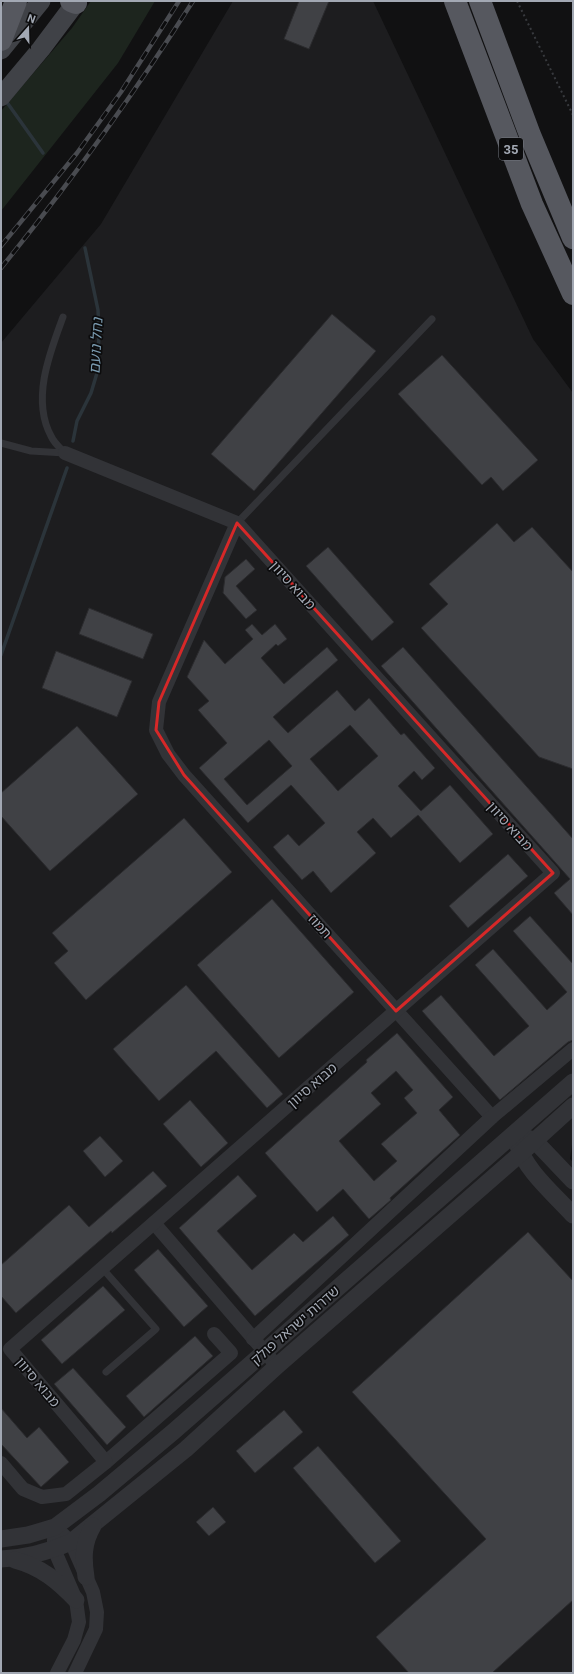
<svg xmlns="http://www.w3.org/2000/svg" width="574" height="1674" viewBox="0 0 574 1674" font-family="Roboto,'Noto Sans Hebrew',sans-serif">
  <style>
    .built { fill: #1d1d1f }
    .green { fill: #1d251e }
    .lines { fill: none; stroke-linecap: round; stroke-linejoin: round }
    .stream { stroke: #2b343a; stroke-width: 3.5 }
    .building { fill: #404145; stroke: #2b2b2e; fill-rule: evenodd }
    .path { stroke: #383a3e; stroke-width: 2; stroke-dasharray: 2 3; stroke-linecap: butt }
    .service { stroke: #323337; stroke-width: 7 }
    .minor { stroke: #323337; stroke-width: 14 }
    .tertiary { stroke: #323337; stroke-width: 17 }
    .secondary { stroke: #404247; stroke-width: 19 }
    .trunk { stroke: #56585f; stroke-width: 22 }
    .rail-casing { stroke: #494b50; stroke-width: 4.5 }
    .rail { stroke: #0c0c0d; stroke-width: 3; stroke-dasharray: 9; stroke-linecap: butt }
    .marked { fill: none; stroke: #d62828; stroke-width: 3; stroke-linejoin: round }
    .labels { text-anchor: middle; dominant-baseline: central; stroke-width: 3.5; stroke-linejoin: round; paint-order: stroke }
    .shield { fill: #0c0c0d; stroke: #757981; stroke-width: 1 }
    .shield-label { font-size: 13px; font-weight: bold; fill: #a2a8b3 }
    .street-label { font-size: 14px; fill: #a2a8b3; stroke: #0c0c0d }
    .water-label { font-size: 15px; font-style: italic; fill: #7999ae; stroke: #0c0c0d }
  </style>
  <rect width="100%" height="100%" fill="#111112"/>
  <polygon class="built" points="233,1 373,1 533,339 573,393 573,1138 570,1159 573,1162 573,1673 1,1673 1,343 101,224"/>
  <polygon class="green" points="91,1 155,1 118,63 1,211 1,111 72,28"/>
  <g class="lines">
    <g class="stream">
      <polyline points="6,101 43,153"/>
      <polyline points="73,441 77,421 91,393 97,373 99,335 98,310 85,248"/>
      <polyline points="1,655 67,468"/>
    </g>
  </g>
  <g class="building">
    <polygon points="299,1 329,1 309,49 284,39"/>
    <polygon points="332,314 376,351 254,491 211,454"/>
    <polygon points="442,355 538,460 503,491 491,477 482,485 398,394"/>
    <polygon points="497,523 514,542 532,527 573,572 573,769 539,757 421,628 448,604 429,584"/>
    <polygon points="328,547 394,622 372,641 306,566"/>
    <polygon points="246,559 255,569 236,586 257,610 246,619 223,593 225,577"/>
    <polygon points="89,608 153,634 143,659 79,634"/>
    <path d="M252,624L262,635L275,624L287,639L278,646L276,644L261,658L284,684L327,647L338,660L273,717L288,733L337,690L355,711L369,698L401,735L404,733L435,768L422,780L414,771L398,786L421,811L450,785L493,834L460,863L418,815L391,838L373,818L357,832L376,853L331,893L313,871L302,880L273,847L288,834L299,846L325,823L291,785L248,823L199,768L227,743L198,710L209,701L187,677L204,640L225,664L253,639L245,630ZM350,725L378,756L338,791L310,759ZM269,740L292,766L247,805L224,779Z"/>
    <polygon points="403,647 573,839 573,915 554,893 570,879 381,666"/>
    <polygon points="56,651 132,681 117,717 42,688"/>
    <polygon points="77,726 138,794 50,871 1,816 1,793"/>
    <polygon points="184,818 232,872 86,1000 54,963 68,951 52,933"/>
    <polygon points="508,854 528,876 468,928 449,906"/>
    <polygon points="272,899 354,992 279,1058 197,965"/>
    <polygon points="530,916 573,964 573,1040 568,1042 500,1100 422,1011 441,995 494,1056 529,1026 475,965 493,949 547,1010 567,992 513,931"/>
    <polygon points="186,985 283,1094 267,1108 216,1051 159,1101 113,1049"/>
    <path d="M397,1033L453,1097L439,1110L460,1135L390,1198L391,1200L369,1219L343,1189L317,1212L265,1153L367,1062L366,1060ZM396,1071L413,1090L404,1098L417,1113L381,1144L397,1161L374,1181L339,1141L381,1104L371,1093Z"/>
    <polygon points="190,1100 228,1143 201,1167 163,1124"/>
    <polygon points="100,1136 123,1161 105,1177 83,1151"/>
    <polygon points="153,1171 167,1186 112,1233 111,1231 16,1313 1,1296 1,1265 69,1205 89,1227"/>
    <polygon points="238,1175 257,1196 217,1231 252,1270 294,1233 303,1242 333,1216 349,1235 255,1316 179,1228"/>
    <polygon points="528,1232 573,1281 573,1600 492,1673 409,1673 376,1637 486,1539 352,1392"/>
    <polygon points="158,1249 208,1306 184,1327 134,1270"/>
    <polygon points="103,1286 125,1310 62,1364 41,1340"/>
    <polygon points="195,1336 213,1356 144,1417 126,1396"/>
    <polygon points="73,1368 126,1427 107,1445 54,1384"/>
    <polygon points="1,1408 27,1438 39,1427 69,1462 41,1487 1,1444"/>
    <polygon points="284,1410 303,1432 255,1473 236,1451"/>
    <polygon points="318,1446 401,1541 375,1563 293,1468"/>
    <polygon points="213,1507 226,1522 209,1536 196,1522"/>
  </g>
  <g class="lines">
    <polyline class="path" points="517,1 573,115"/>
    <g class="service">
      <path d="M63,317C50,352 31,399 51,436C54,443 60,448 65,453"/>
      <polyline points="1,443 31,451 65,453"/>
      <polyline points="237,523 432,319"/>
      <polyline points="102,1268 156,1329 106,1372"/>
    </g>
    <g class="minor">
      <polyline points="237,523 159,702 156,730 168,754 184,775 492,1117"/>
      <polyline points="154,1223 277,1366"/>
      <polyline points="253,1339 492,1117 573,1049"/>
      <polyline points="106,1462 231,1353 214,1334"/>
      <polyline points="1,1463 23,1489 42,1497 66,1494 106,1462 10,1349 553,873 237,523 65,453"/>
      <polyline points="55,1527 71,1542 93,1592 97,1612 96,1629 75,1673"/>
      <polyline points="54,1539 54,1549 76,1600 79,1622 74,1640 57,1673"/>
    </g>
    <g class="tertiary">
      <polyline points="523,1137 534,1140 573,1181"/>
      <path d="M517,1143C525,1170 554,1194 573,1215"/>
      <polyline points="1,1539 28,1535 55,1527 99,1494 173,1432 573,1082"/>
      <path d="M1,1559C26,1558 48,1552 71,1542L186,1449L277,1366L520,1154L573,1106"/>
      <path d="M15,1560C41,1567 58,1581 76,1600"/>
      <path d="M86,1577C83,1558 83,1543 93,1526"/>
    </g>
    <g class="secondary">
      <polyline points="1,50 41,1"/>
      <polyline points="1,97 41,49 77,1"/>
    </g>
    <g class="trunk">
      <polyline points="71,1 76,3"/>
      <polyline points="455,1 532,204 573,294"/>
      <polyline points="480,1 530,135 573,238"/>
      <polyline points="1,40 16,1"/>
    </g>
    <defs>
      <g id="rail">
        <polyline points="1,246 77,153 121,92 179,1"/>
        <path d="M1,268C70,183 134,94 193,1"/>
      </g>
    </defs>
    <use href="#rail" class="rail-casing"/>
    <use href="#rail" class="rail"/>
  </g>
  <path class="marked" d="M237,523L553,873L396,1011L184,775L156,730L159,702Z"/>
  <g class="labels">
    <rect class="shield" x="499" y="138" width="24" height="22" rx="3"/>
    <g class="shield-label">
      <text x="511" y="149">35</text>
    </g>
    <g class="street-label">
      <text transform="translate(293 585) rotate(48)">מבוא סיוון</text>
      <text transform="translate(510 826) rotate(48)">מבוא סיוון</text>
      <text transform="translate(320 926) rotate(48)">תמוז</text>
      <text transform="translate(312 1085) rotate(-41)">מבוא סיוון</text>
      <text transform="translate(295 1325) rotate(-41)">שדרות ישראל פולק</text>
      <text transform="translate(38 1382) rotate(50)">מבוא סיוון</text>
    </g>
    <g class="water-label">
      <text transform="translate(96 346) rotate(-87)">נחל נועם</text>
    </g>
  </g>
  <rect width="574" height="1674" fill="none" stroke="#a2a8b3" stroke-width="4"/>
  <g transform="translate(28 28) rotate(20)" stroke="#0c0c0d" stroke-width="3" paint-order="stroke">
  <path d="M0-3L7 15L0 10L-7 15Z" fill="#a2a8b3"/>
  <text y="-6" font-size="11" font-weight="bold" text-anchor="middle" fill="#a2a8b3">N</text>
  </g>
</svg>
